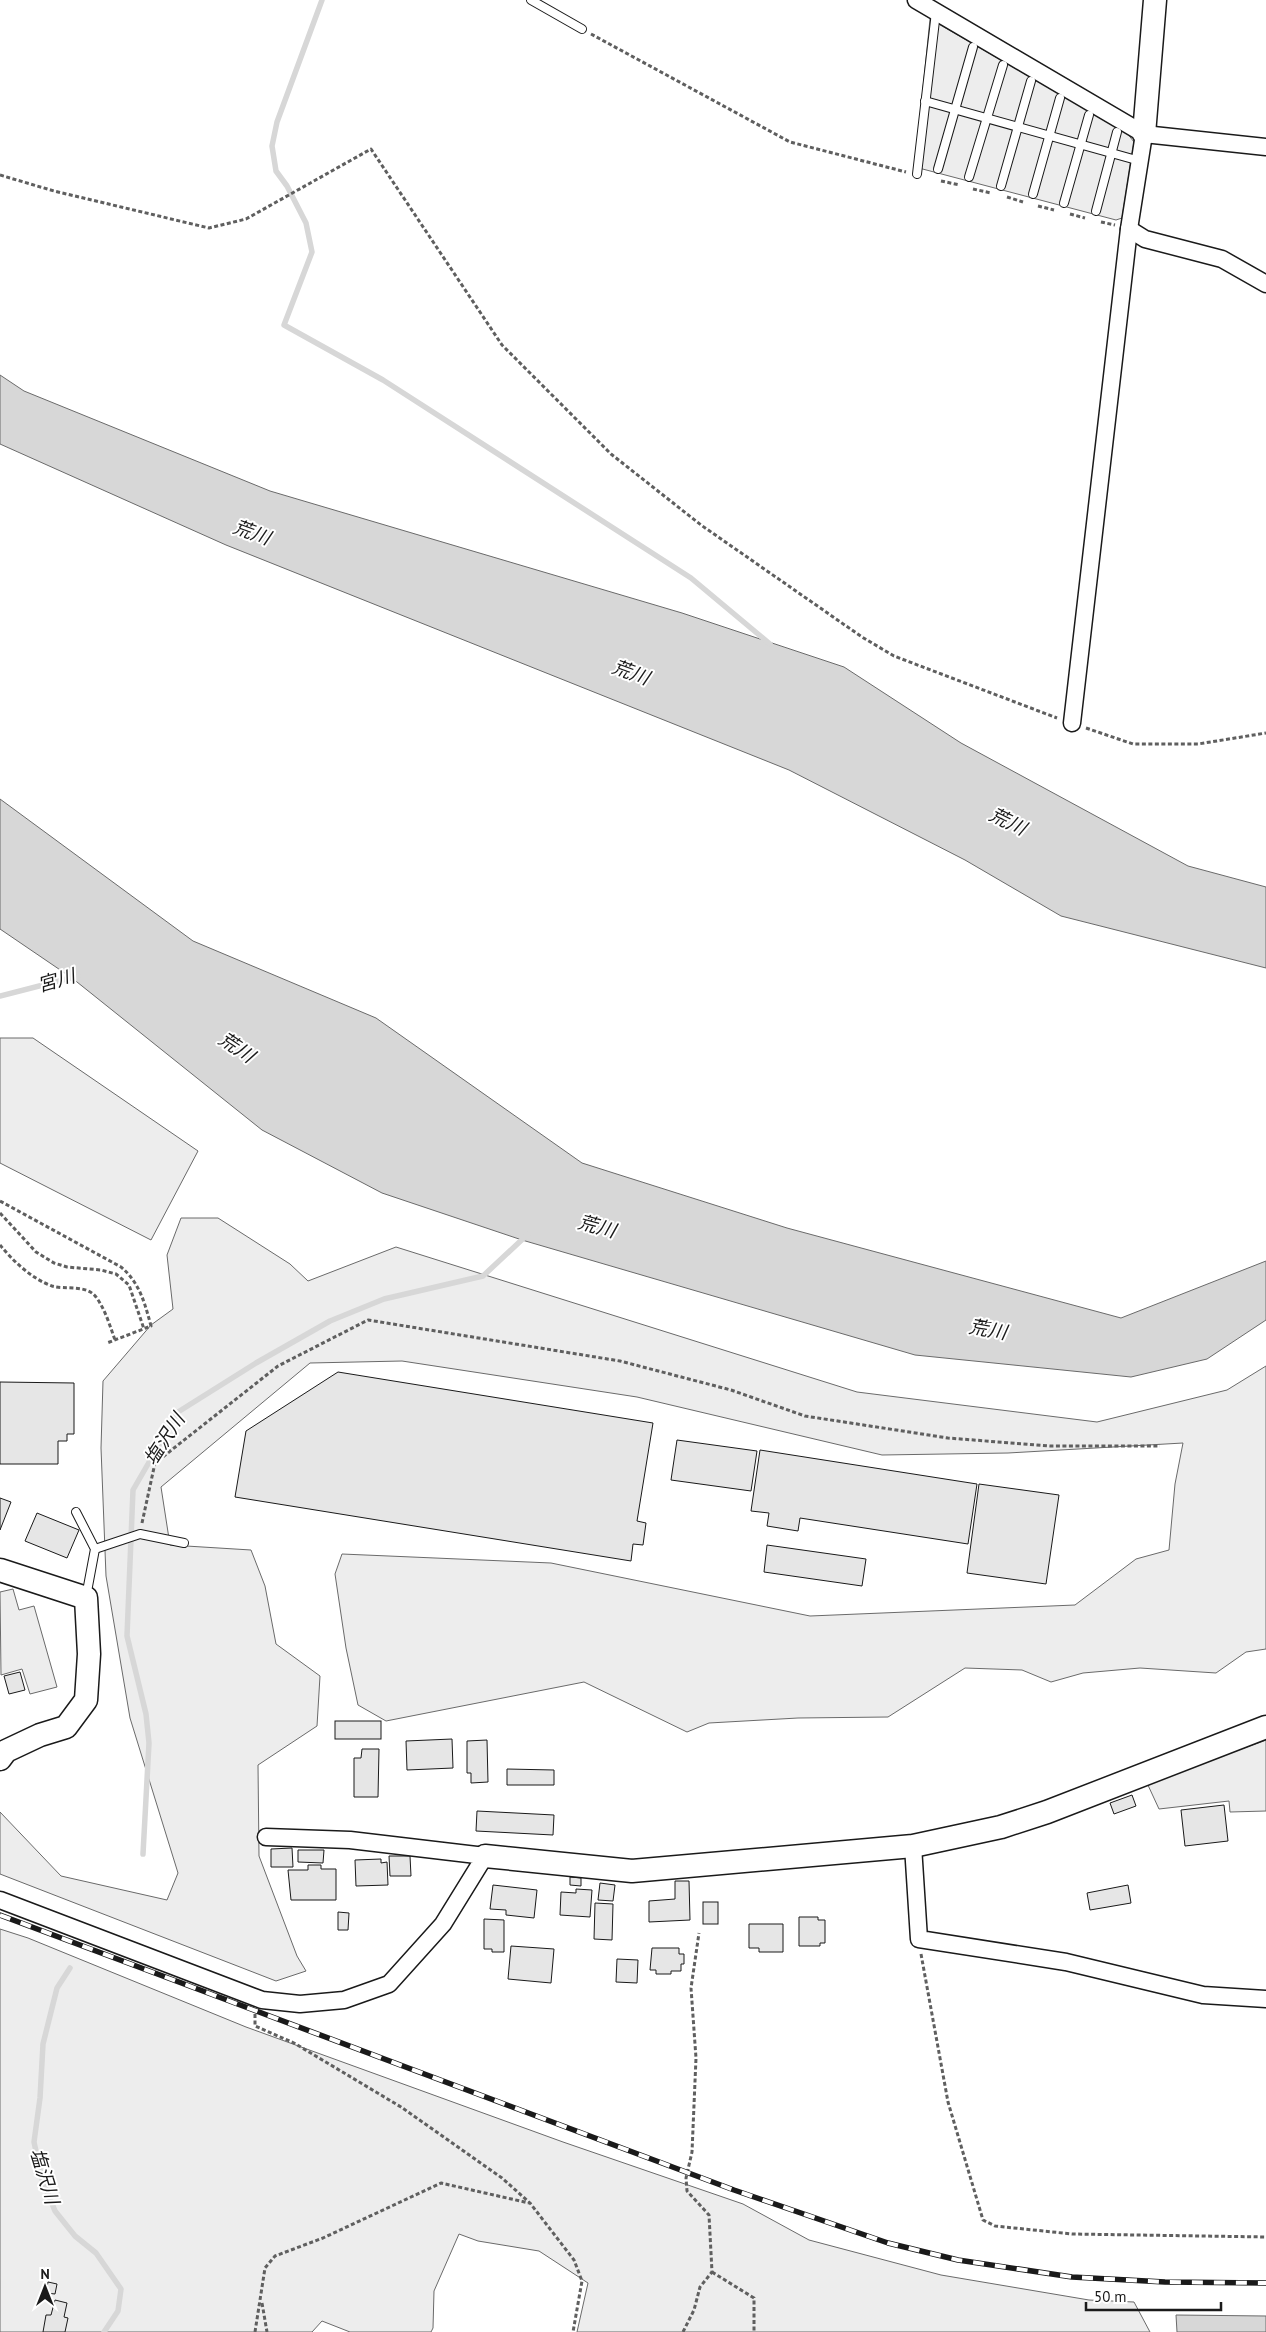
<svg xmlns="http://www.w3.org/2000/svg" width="1266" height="2332" viewBox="0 0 1266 2332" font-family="'PT Sans','Noto Sans JP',sans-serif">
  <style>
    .built { fill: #ededed; stroke: #6a6a6a }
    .water { fill: #d7d7d7; stroke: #6a6a6a }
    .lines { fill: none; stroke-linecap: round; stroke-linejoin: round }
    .stream { stroke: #d7d7d7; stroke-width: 5.5 }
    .building { fill: #e6e6e6; stroke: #1a1a1a }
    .lane-casing { stroke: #1a1a1a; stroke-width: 10 }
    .street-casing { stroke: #1a1a1a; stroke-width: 19 }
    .secondary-casing { stroke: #1a1a1a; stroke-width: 25 }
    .path { stroke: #5f5f5f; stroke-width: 3; stroke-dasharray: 4 2.5; stroke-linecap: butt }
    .lane { stroke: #fff; stroke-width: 8 }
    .street { stroke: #fff; stroke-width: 16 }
    .secondary { stroke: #fff; stroke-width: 22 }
    .rail-casing { stroke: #1a1a1a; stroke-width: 5.5 }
    .rail { stroke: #fff; stroke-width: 4; stroke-dasharray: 11; stroke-linecap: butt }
    .labels { text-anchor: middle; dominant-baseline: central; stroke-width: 4; stroke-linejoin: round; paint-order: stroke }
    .water-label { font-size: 19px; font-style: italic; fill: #1a1a1a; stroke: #fff }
  </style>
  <rect width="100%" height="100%" fill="#fff"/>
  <g class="built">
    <polygon points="930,19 1127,133 1134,142 1122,218 1116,220 915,167"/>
    <polygon points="0,1038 33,1038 198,1151 151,1240 0,1163"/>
    <polygon points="181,1218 218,1218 290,1264 308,1281 396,1247 857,1392 1097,1422 1227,1390 1266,1366 1266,1649 1246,1652 1216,1673 1140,1668 1083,1673 1051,1682 1022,1670 965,1668 888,1717 798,1718 709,1723 687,1732 584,1682 386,1721 358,1705 346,1648 335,1574 342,1554 551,1563 810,1616 1075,1605 1136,1559 1169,1550 1175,1484 1183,1443 1008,1453 882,1455 637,1397 402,1361 310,1363 161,1487 170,1545 251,1550 265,1586 276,1644 320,1676 317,1726 258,1765 259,1856 297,1956 306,1971 276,1981 0,1874 0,1812 61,1876 167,1900 178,1873 130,1718 106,1576 101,1448 103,1381 151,1325 173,1309 167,1255"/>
    <polygon points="13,1589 19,1610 34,1606 57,1687 30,1694 22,1669 1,1675 0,1592"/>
    <polygon points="1266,1740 1266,1811 1230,1812 1229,1801 1159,1809 1147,1783"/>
    <polygon points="0,1929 28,1938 246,2027 563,2142 743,2204 809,2240 941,2275 1089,2300 1134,2302 1150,2332 577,2332 588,2283 539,2251 478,2241 459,2234 434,2291 433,2328 431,2332 350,2332 322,2321 312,2332 0,2332"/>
  </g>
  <g class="water">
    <polygon points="0,375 24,391 270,491 682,613 844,667 961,743 1188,866 1266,887 1266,968 1061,916 965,860 789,770 226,545 0,444"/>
    <polygon points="0,799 193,941 376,1018 582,1163 787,1228 1121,1318 1266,1261 1266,1320 1207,1359 1131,1377 915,1355 522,1240 382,1193 262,1130 72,978 0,929"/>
    <polygon points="1176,2315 1266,2316 1266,2332 1177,2332"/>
  </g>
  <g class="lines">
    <g class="stream">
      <polyline points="322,0 277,122 272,146 276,171 287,186 306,223 312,252 284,325 383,380 691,578 770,644"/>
      <polyline points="0,996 78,976"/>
      <polyline points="143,1854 149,1743 146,1714 127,1636 133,1490 178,1412 256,1363 330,1321 384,1299 483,1276 528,1234"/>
      <polyline points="70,1968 57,1988 43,2044 40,2098 34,2142 42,2179 55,2211 75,2236 96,2253 121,2289 118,2311 104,2332"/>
    </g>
  </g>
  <g class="building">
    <polygon points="338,1372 653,1423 637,1521 646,1523 643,1545 633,1544 631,1561 235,1497 246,1431"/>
    <polygon points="0,1382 74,1383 74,1434 67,1434 67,1441 58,1441 58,1464 0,1464"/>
    <polygon points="677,1440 757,1451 751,1491 671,1480"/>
    <polygon points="760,1450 977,1484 968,1544 800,1518 798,1531 767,1526 769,1513 751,1511"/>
    <polygon points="979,1484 1059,1495 1046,1584 967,1573"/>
    <polygon points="0,1498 11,1502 0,1530"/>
    <polygon points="37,1513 79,1530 67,1558 25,1541"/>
    <polygon points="767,1545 866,1559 862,1586 764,1572"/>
    <polygon points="20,1672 25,1690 9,1694 4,1676"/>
    <rect x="335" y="1721" width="46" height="18"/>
    <polygon points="452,1739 453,1768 407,1770 406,1741"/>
    <polygon points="487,1740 488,1782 471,1783 471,1773 467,1773 467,1741"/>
    <polygon points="362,1749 379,1749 378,1797 354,1797 354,1758 361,1758"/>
    <polygon points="507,1769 554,1770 554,1785 507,1785"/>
    <polygon points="1132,1795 1136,1806 1114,1814 1110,1803"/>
    <polygon points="1224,1805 1228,1841 1185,1846 1181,1810"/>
    <polygon points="477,1811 554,1815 553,1835 476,1831"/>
    <polygon points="292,1848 293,1867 271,1867 271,1849"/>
    <polygon points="298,1850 324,1850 323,1863 298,1862"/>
    <polygon points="389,1856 410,1856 411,1876 390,1876"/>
    <polygon points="381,1859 381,1863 387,1862 388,1885 356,1886 355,1860"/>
    <polygon points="308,1865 321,1865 321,1869 336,1869 336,1900 291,1900 288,1870 308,1870"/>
    <polygon points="570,1877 581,1878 581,1886 570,1885"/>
    <polygon points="675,1881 689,1881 690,1920 649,1922 649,1901 675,1899"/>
    <polygon points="600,1883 615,1885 613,1901 598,1900"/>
    <polygon points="493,1885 537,1890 534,1918 506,1915 506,1910 490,1909"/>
    <polygon points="1128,1885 1131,1903 1090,1910 1087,1893"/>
    <polygon points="576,1889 592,1890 590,1917 560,1915 561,1892 576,1893"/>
    <rect x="703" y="1902" width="15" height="22"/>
    <polygon points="595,1903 613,1904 612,1940 594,1939"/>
    <polygon points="338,1912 349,1913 348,1930 338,1930"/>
    <polygon points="799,1917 818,1917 818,1920 825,1920 825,1943 820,1943 820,1946 799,1946"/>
    <polygon points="484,1919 504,1920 504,1952 492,1952 492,1949 484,1949"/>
    <polygon points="749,1924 783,1924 783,1952 759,1952 759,1948 749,1948"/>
    <polygon points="511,1946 554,1949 551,1983 508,1979"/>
    <polygon points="652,1948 679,1948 679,1954 684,1954 684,1964 681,1964 681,1971 671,1971 671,1974 656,1974 656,1970 650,1970"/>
    <polygon points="617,1959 638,1960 637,1983 616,1982"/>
    <polygon points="48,2282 57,2284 55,2294 46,2293"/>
    <polygon points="55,2300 67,2303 64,2317 68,2318 65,2332 43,2332 46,2315 51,2315"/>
  </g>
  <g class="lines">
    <defs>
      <g id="lane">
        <polyline points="531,0 582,29"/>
        <polyline points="925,101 1140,161"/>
        <polyline points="938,169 973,47"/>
        <polyline points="917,174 936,12"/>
        <polyline points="969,177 1003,65"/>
        <polyline points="1001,186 1031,81"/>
        <polyline points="1033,194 1060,98"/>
        <polyline points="1064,203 1089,115"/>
        <polyline points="1096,211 1117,132"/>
        <polyline points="76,1512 95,1549 86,1597"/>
        <polyline points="95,1549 140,1534 184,1543"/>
      </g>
      <g id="street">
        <polyline points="916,0 1144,134 1266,147"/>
        <polyline points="1129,229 1145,239 1222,259 1266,284"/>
        <polyline points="1072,723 1129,229 1144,134"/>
        <polyline points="913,1846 919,1939 1066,1962 1203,1995 1266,1999"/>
        <polyline points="0,1900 262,2000 300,2004 344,2000 389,1984 443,1924 485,1856 350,1840 266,1837"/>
      </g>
      <g id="secondary">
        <polyline points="1144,134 1155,0"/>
        <polyline points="0,1570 86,1598 89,1654 86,1700 66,1727 40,1735 6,1751 0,1759"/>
        <polyline points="485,1856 632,1871 913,1846 1001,1827 1047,1812 1266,1727"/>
      </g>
    </defs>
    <use href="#lane" class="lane-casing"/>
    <use href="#street" class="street-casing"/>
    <use href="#secondary" class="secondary-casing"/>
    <g class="path">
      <polyline points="591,34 790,142 906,172"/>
      <polyline points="0,175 54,191 209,228 246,219 371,149 502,345 611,454 701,525 862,637 894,656 1057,718"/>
      <polyline points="941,181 960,185"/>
      <polyline points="973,189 991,193"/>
      <polyline points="1007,197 1023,202"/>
      <polyline points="1038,206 1054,210"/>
      <polyline points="1070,214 1085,218"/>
      <polyline points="1101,222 1115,225"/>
      <polyline points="1086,728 1133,744 1198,744 1266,733"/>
      <path d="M0,1201L121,1267C140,1283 145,1304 151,1326L107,1343"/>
      <polyline points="0,1213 36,1252 54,1263 67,1267 101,1270 116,1274 129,1285 144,1329"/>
      <path d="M0,1245C13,1261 32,1279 52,1286C65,1290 86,1284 96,1297C105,1309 110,1326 115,1340"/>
      <polyline points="142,1523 155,1463 278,1366 368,1320 620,1361 731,1390 805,1416 948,1438 1050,1446 1160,1446"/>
      <polyline points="921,1954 948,2102 983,2220 995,2226 1072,2234 1266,2237"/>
      <polyline points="255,2014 255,2026 294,2043 401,2107 502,2178 530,2203 574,2260 582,2281 573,2332"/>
      <polyline points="712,2272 754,2298 754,2332"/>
      <polyline points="262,2303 267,2332"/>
      <polyline points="255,2332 265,2268 275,2256 323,2238 441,2183 529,2203"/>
      <polyline points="683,2332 694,2310 700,2287 712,2272 709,2215 687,2191 686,2178 692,2152 696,2058 691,1988 699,1933"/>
    </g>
    <use href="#lane" class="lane"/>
    <use href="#street" class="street"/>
    <use href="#secondary" class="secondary"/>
    <defs>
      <polyline id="rail" points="0,1915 734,2190 888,2243 958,2260 1072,2277 1165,2282 1266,2283"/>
    </defs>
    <use href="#rail" class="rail-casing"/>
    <use href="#rail" class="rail"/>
  </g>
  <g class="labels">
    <g class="water-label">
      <text transform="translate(252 532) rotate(20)">荒川</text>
      <text transform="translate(631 672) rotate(20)">荒川</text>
      <text transform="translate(1008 821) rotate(26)">荒川</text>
      <text transform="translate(56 980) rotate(-16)">宮川</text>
      <text transform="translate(237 1047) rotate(34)">荒川</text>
      <text transform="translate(597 1226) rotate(15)">荒川</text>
      <text transform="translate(988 1329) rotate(10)">荒川</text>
      <text transform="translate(164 1439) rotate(-57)">塩沢川</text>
      <text transform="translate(45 2176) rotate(73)">塩沢川</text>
    </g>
  </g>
  <g transform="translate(45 2287)" stroke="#ffffff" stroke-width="4" paint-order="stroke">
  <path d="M0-4L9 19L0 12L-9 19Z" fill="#1a1a1a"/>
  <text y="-8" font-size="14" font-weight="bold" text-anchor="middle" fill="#1a1a1a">N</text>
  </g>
  <path d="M1086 2302v8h135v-8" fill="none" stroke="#1a1a1a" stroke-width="2.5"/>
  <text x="1094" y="2302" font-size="15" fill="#1a1a1a" stroke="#ffffff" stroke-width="4" paint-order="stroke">50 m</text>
</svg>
